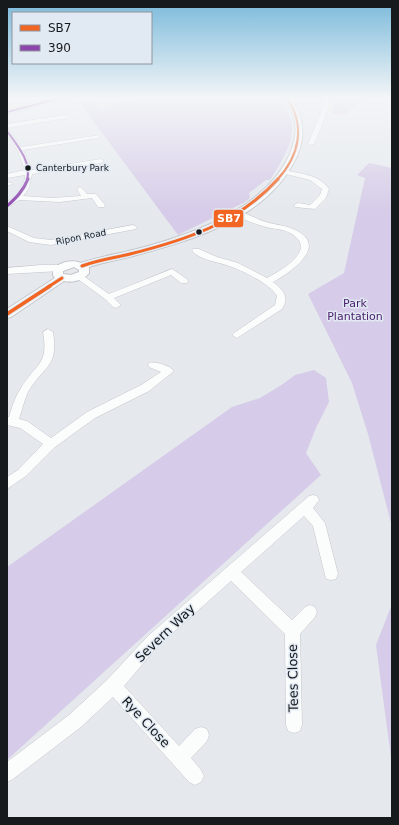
<svg xmlns="http://www.w3.org/2000/svg" width="399" height="825" viewBox="0 0 399 825" font-family="'DejaVu Sans',sans-serif">
  <style>
    .green { fill: #d6cbe8 }
    .lines { fill: none; stroke-linecap: round; stroke-linejoin: round }
    .minor-casing { stroke: #c3c6ca; stroke-width: 1 }
    .tertiary-casing { stroke: #c3c6ca; stroke-width: 2 }
    .minor { fill: #fbfcfc; fill-rule: evenodd }
    .tertiary { fill: #fbfcfc; fill-rule: evenodd }
    .bus-1-far2-casing { stroke: #e1e9f2; stroke-width: 3.5 }
    .bus-1-far1-casing { stroke: #e1e9f2; stroke-width: 5 }
    .bus-1-casing { stroke: #e1e9f2; stroke-width: 6 }
    .bus-2-far1-casing { stroke: #e1e9f2; stroke-width: 3.5 }
    .bus-2-casing { stroke: #e1e9f2; stroke-width: 5 }
    .bus-1-far2 { stroke: #f26522; stroke-width: 2 }
    .bus-1-far1 { stroke: #f26522; stroke-width: 3 }
    .bus-1 { stroke: #f26522; stroke-width: 3.5 }
    .bus-2-far1 { stroke: #8e44ad; stroke-width: 2 }
    .bus-2 { stroke: #8e44ad; stroke-width: 3 }
    .bus-dot { fill: #171a1d; stroke: #e1e9f2; stroke-width: 1.5 }
    .labels { text-anchor: middle; dominant-baseline: central; stroke-width: 3; stroke-linejoin: round; paint-order: stroke }
    .far-bus-label { font-size: 9px; fill: #171a1d; stroke: #e1e9f2; text-anchor: start }
    .far-street-label { font-size: 9px; fill: #171a1d; stroke: #e1e9f2 }
    .park-label { font-size: 11px; fill: #4c226e; stroke: #e1e9f2 }
    .near-street-label { font-size: 13px; fill: #171a1d; stroke: #e1e9f2 }
    .line-badge { stroke: #e1e9f2; stroke-width: 1.5 }
    .badge-label { font-size: 11px; text-anchor: middle; font-weight: bold; fill: #fff }
  </style>
  <rect width="100%" height="100%" fill="#e5e9ee"/>
  <g class="green">
    <path d="M142,97H280C304,128 288,151 270,180H266L249,193L250,198L245,202L178,235L79,102L90,99L100,109Z"/>
    <polygon points="331,97 365,97 364,99 346,114 333,114 332,109 335,101"/>
    <polygon points="369,163 392,168 392,527 368,434 352,383 308,294 344,273 365,178 357,175"/>
    <polygon points="314,370 326,378 329,402 316,428 306,453 321,475 7,760 7,567 232,407 260,398 283,384 295,375"/>
    <polygon points="392,604 392,765 376,645"/>
  </g>
  <g class="lines">
    <defs>
      <g id="minor">
        <polygon points="89,97 100,97 97,99"/>
        <polygon points="324,97 330,97 328,110 314,144 309,145 308,144 322,110"/>
        <polygon points="65,115 67,116 67,118 7,128 7,124"/>
        <path d="M7,129L9,130L21,147L100,135L101,136L98,138L23,150L32,170L101,159L104,161L101,163L32,174L29,188L23,196L52,198L81,196L77,189L80,187L82,188L87,194H96L105,205L104,207H98L92,198L60,202L19,200L7,208V202C16,195 25,187 25,175L7,178V174L25,170L18,151L7,135Z"/>
        <path d="M284,170C300,174 319,174 329,189L326,198L315,209L295,207L294,205L298,203L310,205L320,195L322,189L310,180L282,173L281,172Z"/>
        <polygon points="7,182 12,183 13,184 7,186"/>
        <path d="M234,211C242,210 258,220 266,222C275,225 285,225 293,229C331,245 291,272 273,282C283,290 290,297 282,309L237,338L232,335L234,333L275,305L277,296C270,284 245,272 232,267C220,262 202,261 192,251L193,249H199L217,257L238,263L267,278C282,270 319,249 290,233C283,229 274,229 266,227C255,224 245,220 234,215Z"/>
        <polygon points="133,225 137,227 136,229 51,245 29,242 7,231 7,226 34,238 51,240"/>
        <polygon points="41,265 60,265 64,268 60,271 7,274 7,268"/>
        <polygon points="172,269 187,279 188,281 187,283 181,283 171,275 114,298 121,305 116,308 113,307 105,299 75,277 79,274 82,275 109,294"/>
        <path d="M48,329L53,332C59,368 43,366 28,392C24,401 22,410 19,419L27,421L51,438L87,412L141,385L161,372L149,367L148,365L149,363C156,361 170,366 174,371L149,391L95,418L55,447L26,476L7,489V477L18,470L43,444L20,428L7,425V417H9C12,407 15,397 21,388C36,363 49,365 43,332Z"/>
        <polygon points="313,495 317,496 319,500 313,508 325,523 338,574 336,579 331,580 326,579 313,526 304,516 241,572 292,620 305,607 310,605 315,607 317,612 315,617 300,634 302,725 300,731 294,733 288,731 286,725 285,634 231,581 158,646 124,686 179,746 195,729 201,727 207,729 209,735 207,741 191,758 201,770 204,776 201,782 195,785 189,782 113,697 81,727 13,779 7,782 7,762 69,715 107,680 148,636 309,496"/>
      </g>
      <g id="tertiary">
        <polygon points="59,97 68,97 7,114 7,110"/>
        <path d="M283,97H289C304,115 306,135 297,156C269,218 193,240 133,256C118,260 103,262 89,267V273C84,280 73,283 64,281L11,317L7,318V309L55,278L53,275V270C59,262 72,259 81,263C95,258 111,255 125,252C182,238 262,213 289,156C299,133 298,117 283,97ZM74,267L79,270V272L71,275L63,274V271Z"/>
      </g>
    </defs>
    <use href="#minor" class="minor-casing"/>
    <use href="#tertiary" class="tertiary-casing"/>
    <use href="#minor" class="minor"/>
    <use href="#tertiary" class="tertiary"/>
    <defs>
      <path id="bus-1-far2" d="M277,180C300,155 306,125 286,97"/>
      <g id="bus-1-far1">
        <path d="M82,266C98,260 114,258 130,254C186,240 238,223 278,179"/>
        <polyline points="48,287 62,278"/>
      </g>
      <polyline id="bus-1" points="7,314 50,286"/>
      <g id="bus-2-far1">
        <polyline points="7,112 65,97"/>
        <path d="M7,131C17,145 32,162 27,180"/>
      </g>
      <path id="bus-2" d="M7,206C16,198 23,191 28,179"/>
    </defs>
    <use href="#bus-1-far2" class="bus-1-far2-casing"/>
    <use href="#bus-1-far1" class="bus-1-far1-casing"/>
    <use href="#bus-1" class="bus-1-casing"/>
    <use href="#bus-2-far1" class="bus-2-far1-casing"/>
    <use href="#bus-2" class="bus-2-casing"/>
    <use href="#bus-1-far2" class="bus-1-far2"/>
    <use href="#bus-1-far1" class="bus-1-far1"/>
    <use href="#bus-1" class="bus-1"/>
    <use href="#bus-2-far1" class="bus-2-far1"/>
    <use href="#bus-2" class="bus-2"/>
  </g>
  <linearGradient id="sky" x2="0" y2="1"><stop stop-color="#7bbadb"/><stop offset="0.46" stop-color="#f3f5f7"/><stop offset="1" stop-color="#f3f5f7" stop-opacity="0"/></linearGradient>
  <rect width="399" height="212" fill="url(#sky)"/>
  <g class="bus-dot">
    <circle cx="28" cy="168" r="3.5"/>
    <circle cx="199" cy="232" r="3.5"/>
  </g>
  <g class="labels">
    <g class="far-bus-label">
      <text x="36" y="168">Canterbury Park</text>
    </g>
    <g class="far-street-label">
      <text transform="translate(81 237) rotate(-11)">Ripon Road</text>
    </g>
    <g class="park-label">
      <text x="355" y="303">Park<tspan x="355" dy="13">Plantation</tspan></text>
    </g>
    <g class="near-street-label">
      <text transform="translate(165 633) rotate(-44)">Severn Way</text>
      <text transform="translate(293 678) rotate(-91)">Tees Close</text>
      <text transform="translate(146 722) rotate(47)">Rye Close</text>
    </g>
  </g>
  <rect class="line-badge" x="213" y="209" width="31" height="19" rx="4" fill="#f26522"/>
  <g class="badge-label">
    <text x="229" y="222">SB7</text>
  </g>
  <rect width="399" height="825" fill="none" stroke="#171a1d" stroke-width="16"/>
  <rect x="12" y="12" width="140" height="52" fill="#e1e9f2" stroke="#90969d"/>
  <rect x="20" y="25" width="20" height="6" fill="#f26522" stroke="#90969d"/>
  <text x="48" y="32" font-size="12" fill="#171a1d">SB7</text>
  <rect x="20" y="45" width="20" height="6" fill="#8e44ad" stroke="#90969d"/>
  <text x="48" y="52" font-size="12" fill="#171a1d">390</text>
</svg>
